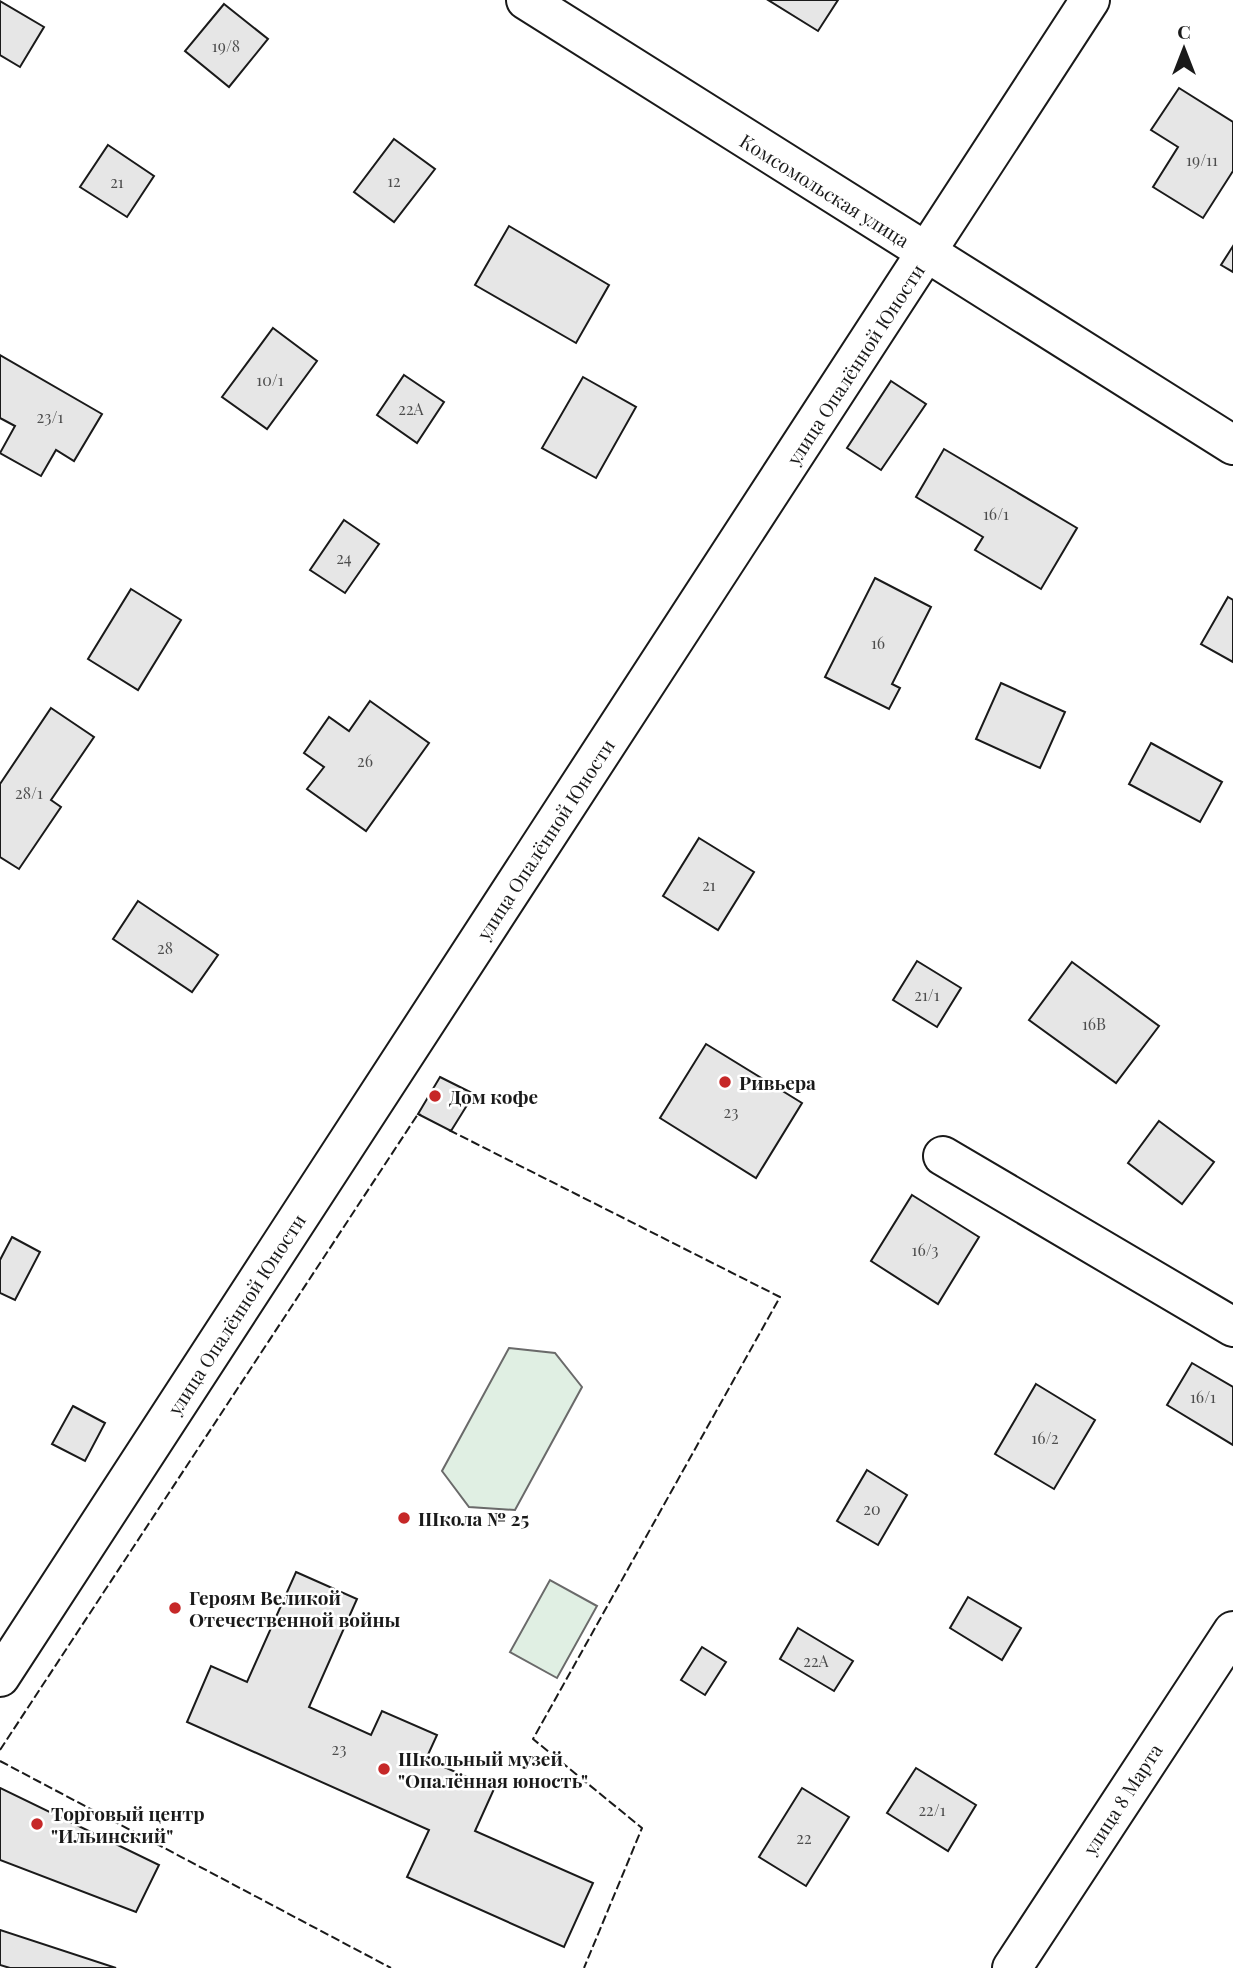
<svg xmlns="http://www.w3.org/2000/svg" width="1233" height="1968" viewBox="0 0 1233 1968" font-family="'Playfair Display',serif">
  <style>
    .green { fill: #e0efe3; stroke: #6a6a6a; stroke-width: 2 }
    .building { fill: #e6e6e6; stroke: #1a1a1a; stroke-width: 2 }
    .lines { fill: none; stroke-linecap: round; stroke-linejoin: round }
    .minor-casing { stroke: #1a1a1a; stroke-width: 42 }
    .minor { stroke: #fff; stroke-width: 38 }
    .fence { stroke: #1a1a1a; stroke-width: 2; stroke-dasharray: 9 3.5; stroke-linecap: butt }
    .poi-dot { fill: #c62828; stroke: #fff; stroke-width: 2.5 }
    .labels { text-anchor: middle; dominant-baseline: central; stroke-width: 5; stroke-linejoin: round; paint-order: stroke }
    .number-label { font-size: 16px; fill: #4d4d4d }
    .street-label { font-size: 19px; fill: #1a1a1a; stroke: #fff }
    .poi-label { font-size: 19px; font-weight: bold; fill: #1a1a1a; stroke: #fff; text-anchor: start }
  </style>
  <rect width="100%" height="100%" fill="#fff"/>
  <g class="green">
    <polygon points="509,1348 555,1353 582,1387 515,1510 469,1507 442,1471"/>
    <polygon points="550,1580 597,1606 557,1678 510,1652"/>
  </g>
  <g class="building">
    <polygon points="768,0 838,0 818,31"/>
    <polygon points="0,1 44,27 20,67 0,55"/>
    <polygon points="224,4 268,39 229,87 185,51"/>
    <polygon points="1179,88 1233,122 1233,171 1203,218 1153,187 1178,147 1151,130"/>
    <polygon points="394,139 435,169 394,222 354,192"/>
    <polygon points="108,145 154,176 127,217 80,187"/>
    <polygon points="509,226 609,285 576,343 475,285"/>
    <polygon points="1233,246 1233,272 1221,265"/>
    <polygon points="273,328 317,361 267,429 222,397"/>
    <polygon points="0,355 102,414 74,461 56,450 41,476 0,453 15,426 0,418"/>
    <polygon points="404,375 444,402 417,443 377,415"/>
    <polygon points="583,377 636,407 596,478 542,448"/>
    <polygon points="891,381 926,404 881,470 847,448"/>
    <polygon points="944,449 1077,528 1041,589 975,550 983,537 916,497"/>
    <polygon points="344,520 379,544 345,593 310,570"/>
    <polygon points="875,578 931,607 892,684 900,688 889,709 825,677"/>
    <polygon points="131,589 181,620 138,690 88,659"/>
    <polygon points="1228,597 1233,600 1233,662 1201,644"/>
    <polygon points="1001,683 1065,712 1040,768 976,739"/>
    <polygon points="370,701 429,743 366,831 307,789 324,767 304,753 329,717 349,731"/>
    <polygon points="51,708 94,737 51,800 61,807 19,869 0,857 0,784"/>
    <polygon points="1151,743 1222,782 1200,822 1129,784"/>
    <polygon points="699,838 754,872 718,930 663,896"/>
    <polygon points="138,901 218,955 192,992 113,939"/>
    <polygon points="917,961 961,988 937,1027 893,1000"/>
    <polygon points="1072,962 1159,1026 1116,1083 1029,1020"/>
    <polygon points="706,1044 802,1103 756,1178 660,1118"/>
    <polygon points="440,1077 474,1094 451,1131 418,1114"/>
    <polygon points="1159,1121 1214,1162 1182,1204 1128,1163"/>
    <polygon points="912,1195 979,1237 938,1304 871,1261"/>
    <polygon points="12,1237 40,1252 15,1300 0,1293 0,1260"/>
    <polygon points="1192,1363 1233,1387 1233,1445 1167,1405"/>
    <polygon points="1036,1384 1095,1420 1054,1489 995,1454"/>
    <polygon points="73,1406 105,1423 85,1461 52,1444"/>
    <polygon points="867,1470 907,1495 878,1545 837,1521"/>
    <polygon points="296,1572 357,1599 309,1707 371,1735 382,1711 437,1735 426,1759 494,1789 475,1831 593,1883 564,1947 407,1877 429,1830 187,1722 211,1666 247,1682"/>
    <polygon points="968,1597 1021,1628 1002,1660 950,1628"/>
    <polygon points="798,1628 853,1661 834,1691 780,1659"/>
    <polygon points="702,1647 726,1662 705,1695 681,1680"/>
    <polygon points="916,1768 976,1805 948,1851 887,1813"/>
    <polygon points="0,1788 159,1865 136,1912 0,1860"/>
    <polygon points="802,1788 849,1817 806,1886 759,1857"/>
    <polygon points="0,1930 116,1968 10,1968 0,1965"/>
  </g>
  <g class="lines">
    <defs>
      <g id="minor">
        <polyline points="526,0 1233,445"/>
        <polyline points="943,1156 1233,1327"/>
        <polyline points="0,1677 1090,0"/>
        <polyline points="1012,1968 1233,1631"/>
      </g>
    </defs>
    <use href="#minor" class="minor-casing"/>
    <use href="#minor" class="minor"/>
    <g class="fence">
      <polyline points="449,1130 780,1297 533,1739 642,1828 584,1968"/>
      <polyline points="0,1750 418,1114 421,1115"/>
      <polyline points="0,1761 391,1968"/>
    </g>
  </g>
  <g class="poi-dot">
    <circle cx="725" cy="1082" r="7"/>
    <circle cx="435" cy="1096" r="7"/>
    <circle cx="404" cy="1518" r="7"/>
    <circle cx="175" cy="1608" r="7"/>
    <circle cx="384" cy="1769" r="7"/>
    <circle cx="37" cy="1824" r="7"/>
  </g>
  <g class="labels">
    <g class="number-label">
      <text x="226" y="45">19/8</text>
      <text x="1202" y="159">19/11</text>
      <text x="394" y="180">12</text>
      <text x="117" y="181">21</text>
      <text x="270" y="379">10/1</text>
      <text x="411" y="408">22А</text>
      <text x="50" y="416">23/1</text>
      <text x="996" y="513">16/1</text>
      <text x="344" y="557">24</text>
      <text x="878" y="642">16</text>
      <text x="365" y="760">26</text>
      <text x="29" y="792">28/1</text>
      <text x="709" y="884">21</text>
      <text x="165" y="947">28</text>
      <text x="927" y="994">21/1</text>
      <text x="1094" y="1023">16В</text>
      <text x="731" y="1111">23</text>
      <text x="925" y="1249">16/3</text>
      <text x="1203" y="1396">16/1</text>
      <text x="1045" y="1437">16/2</text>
      <text x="872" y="1508">20</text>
      <text x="816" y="1660">22А</text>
      <text x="339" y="1748">23</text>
      <text x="932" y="1809">22/1</text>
      <text x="804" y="1837">22</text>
    </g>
    <g class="street-label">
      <text transform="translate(825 190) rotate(32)">Комсомольская улица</text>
      <text transform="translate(855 364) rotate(-57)">улица Опалённой Юности</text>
      <text transform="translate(545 839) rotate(-57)">улица Опалённой Юности</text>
      <text transform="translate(236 1314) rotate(-57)">улица Опалённой Юности</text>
      <text transform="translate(1122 1799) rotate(-57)">улица 8 Марта</text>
    </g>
    <g class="poi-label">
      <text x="739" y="1082">Ривьера</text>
      <text x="449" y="1096">Дом кофе</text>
      <text x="418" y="1518">Школа № 25</text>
      <text x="189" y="1597">Героям Великой<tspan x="189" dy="22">Отечественной войны</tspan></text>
      <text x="398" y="1758">Школьный музей<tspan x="398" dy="22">"Опалённая юность"</tspan></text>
      <text x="51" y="1813">Торговый центр<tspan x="51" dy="22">"Ильинский"</tspan></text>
    </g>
  </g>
  <g transform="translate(1184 49)" stroke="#ffffff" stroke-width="5" paint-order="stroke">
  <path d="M0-5L12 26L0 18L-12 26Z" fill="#1a1a1a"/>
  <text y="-10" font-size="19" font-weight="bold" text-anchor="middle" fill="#1a1a1a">С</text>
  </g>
</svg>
